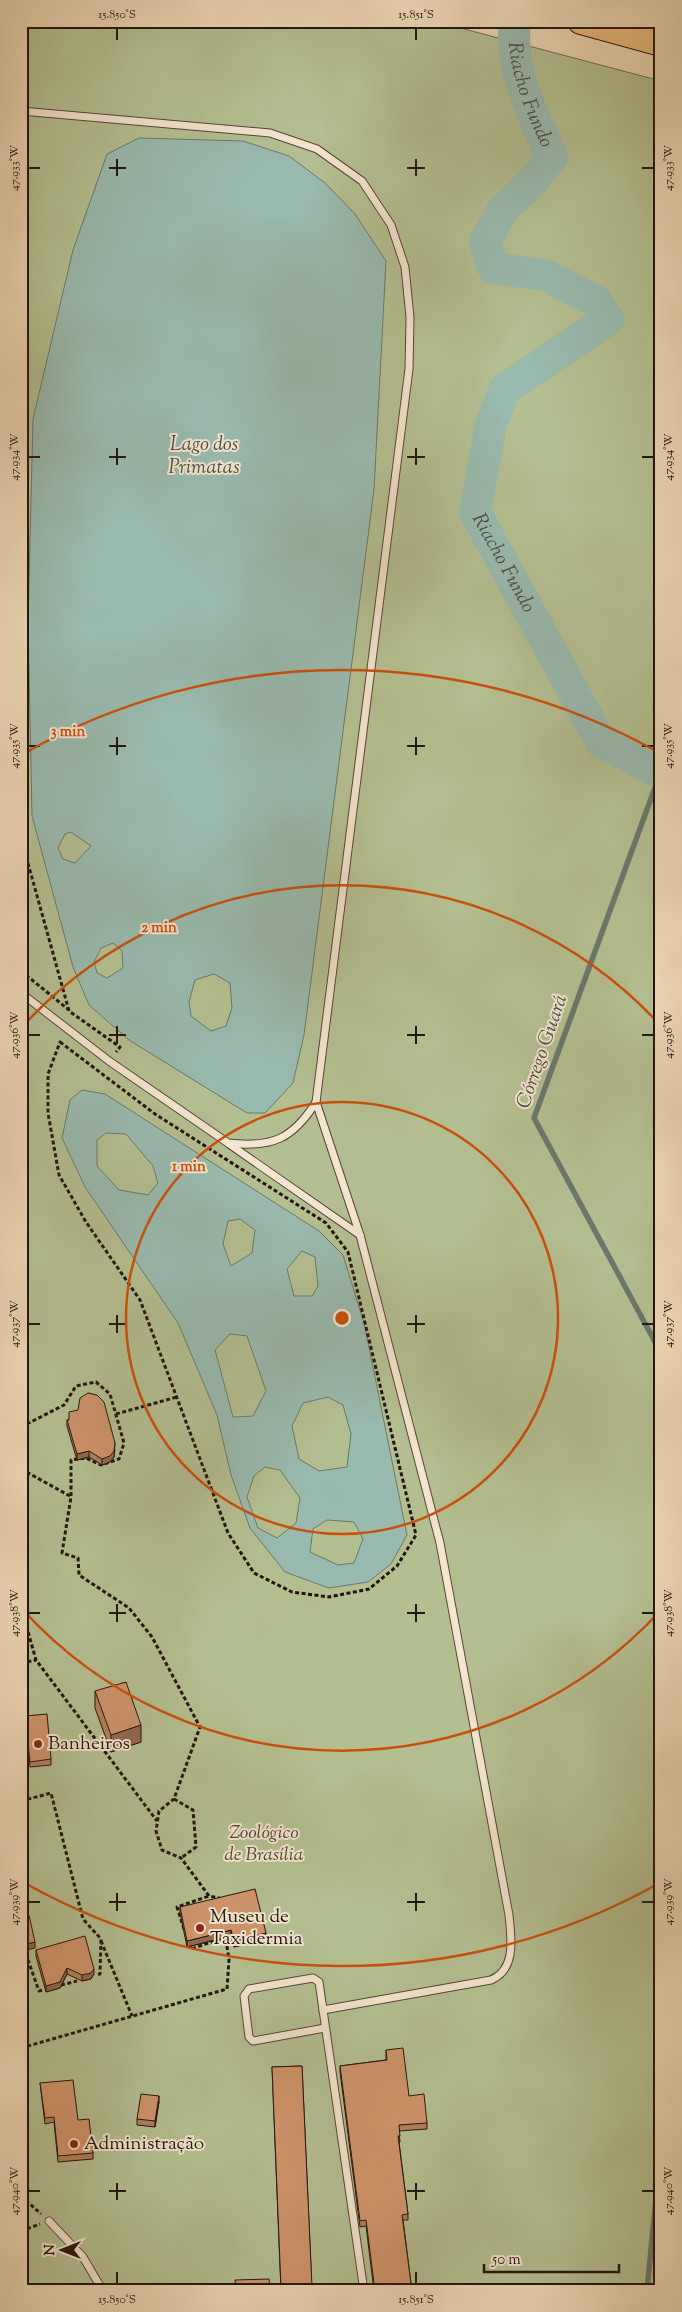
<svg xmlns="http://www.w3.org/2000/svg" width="682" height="2312" viewBox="0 0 682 2312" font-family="'Sorts Mill Goudy',serif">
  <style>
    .green { fill: #b4bf91; stroke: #6c6a4f }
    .water { fill: #99baae; stroke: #6a786e; fill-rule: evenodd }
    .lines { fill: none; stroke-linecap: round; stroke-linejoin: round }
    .stream { stroke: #6a786e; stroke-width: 5.5 }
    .river { stroke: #99baae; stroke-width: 32 }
    .lane-casing { stroke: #564537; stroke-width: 9 }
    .highway-casing { stroke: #23140d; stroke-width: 28 }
    .path { stroke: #23140d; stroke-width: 3; stroke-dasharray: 4 2.5; stroke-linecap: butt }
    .lane { stroke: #f3e5cf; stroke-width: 7 }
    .highway { stroke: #e6bc7a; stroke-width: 26 }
    .wall { fill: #b27f5c; stroke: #23140d }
    .shaded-wall { fill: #91684b; stroke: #23140d }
    .building { fill: #cf946b; stroke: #23140d }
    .ticks { fill: none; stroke: #23140d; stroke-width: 2 }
    .ring { fill: none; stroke: #ca4f0c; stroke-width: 2.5 }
    .poi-dot { fill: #8f2418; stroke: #f3e5cf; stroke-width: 2 }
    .labels { text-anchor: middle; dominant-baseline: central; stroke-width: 4; stroke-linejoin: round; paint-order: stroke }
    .poi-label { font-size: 19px; fill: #23140d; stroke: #f3e5cf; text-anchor: start }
    .park-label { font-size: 19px; font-style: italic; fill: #4e4735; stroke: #f3e5cf }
    .water-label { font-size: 20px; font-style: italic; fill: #4c4e45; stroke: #f3e5cf }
    .centre { fill: #ca4f0c; stroke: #f3e5cf; stroke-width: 2.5 }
    .ring-label { font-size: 15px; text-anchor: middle; font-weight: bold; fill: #ca4f0c; stroke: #f3e5cf; stroke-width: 4; stroke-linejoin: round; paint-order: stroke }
    .neatline { fill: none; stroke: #23140d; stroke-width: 2 }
    .ticks-label { font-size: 12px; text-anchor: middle; fill: #23140d }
  </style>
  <rect width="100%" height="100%" fill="#edd7b5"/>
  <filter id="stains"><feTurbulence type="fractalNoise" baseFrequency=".004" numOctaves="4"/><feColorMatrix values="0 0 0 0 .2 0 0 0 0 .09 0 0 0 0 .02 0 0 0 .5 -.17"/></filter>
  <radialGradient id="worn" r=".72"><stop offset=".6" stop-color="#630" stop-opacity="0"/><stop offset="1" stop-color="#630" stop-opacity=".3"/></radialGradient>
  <polygon class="green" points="21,21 434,21 661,81 661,2291 21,2291"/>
  <g class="water">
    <path d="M139,138L243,141L289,156L325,183L355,214L386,261L374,490L304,1035L293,1083L265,1113H247L129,1040L89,1005L73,967L32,816L28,621L33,419L73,250L107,154ZM71,832L91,846L75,863L63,859L58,848L65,834ZM113,943L122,951L123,968L107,978L97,973L94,962L101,948ZM214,974L230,983L232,1008L226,1026L211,1031L191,1016L189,1002L195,980Z"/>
    <path d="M82,1090L105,1094L319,1231L343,1255L364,1323L407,1535L391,1564L368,1582L329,1588L285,1572L250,1528L231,1475L217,1415L178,1323L85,1187L62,1138L70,1100ZM106,1133L126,1134L153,1166L158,1183L148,1195L119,1190L97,1166V1140ZM240,1219L255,1230L252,1253L231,1266L223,1244L228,1221ZM302,1251L315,1257L318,1286L312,1296H294L287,1269ZM230,1334L247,1336L266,1391L253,1416L233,1417L215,1350ZM328,1397L343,1405L351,1434L347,1467L319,1471L299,1459L292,1426L303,1403ZM265,1467L280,1470L300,1498L296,1523L277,1538L258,1528L247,1497L254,1476ZM327,1520L354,1522L363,1539L354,1563L338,1565L310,1552L313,1529Z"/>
  </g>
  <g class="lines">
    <g class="stream">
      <polyline points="660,774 534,1118 661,1353"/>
      <polyline points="647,2291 661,2146"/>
    </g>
    <path class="river" id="s1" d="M515,21C509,69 533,115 552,157L529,185L502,211L485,241L493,268L545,275L596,301L609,319L505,389L491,425L475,512L601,742L661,774"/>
    <defs>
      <g id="lane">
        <polyline points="658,21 661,22"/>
        <path d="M21,111L270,133L317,149L362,181L391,225L405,267L410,317L409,369L316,1102L360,1235L440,1543L509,1915C511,1937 517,1969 491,1980L323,2010L319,1982L313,1978L249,1989L244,1996L249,2037L253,2041L325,2028"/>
        <path d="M21,993L109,1061L228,1143C272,1148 293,1139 316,1102"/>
        <polyline points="229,1144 360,1235"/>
        <polyline points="323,2010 364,2291"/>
        <polyline points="49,2221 83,2257 103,2291"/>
      </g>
      <polyline id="highway" points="581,21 661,43"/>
    </defs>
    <use href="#lane" class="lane-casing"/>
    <use href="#highway" class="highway-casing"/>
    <g class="path">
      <polyline points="21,838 69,1011 120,1047 116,1052"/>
      <polyline points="21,971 69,1010"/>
      <polygon points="60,1042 155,1114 326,1223 348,1252 416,1535 397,1566 369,1589 329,1597 292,1592 254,1573 228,1533 140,1300 86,1222 59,1175 48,1113 48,1074"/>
      <polyline points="116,1414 177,1397"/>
      <polyline points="21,1427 64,1405 76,1386 96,1382 110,1394 124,1443 119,1459 101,1465 86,1458 71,1460 71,1497 62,1553 78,1558 79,1575 129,1608 152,1637 200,1727 174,1799 159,1811 156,1831 162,1850 181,1858 209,1896 219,1898 220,1902"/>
      <polyline points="21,1469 70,1496"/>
      <polyline points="21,1607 36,1660 157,1821"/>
      <polyline points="21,1663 36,1660"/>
      <polyline points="174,1799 193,1810 196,1847 181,1858"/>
      <polyline points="21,1801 51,1793 83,1919 101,1939 100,1974 96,1976"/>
      <polyline points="184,1929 177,1907 209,1896"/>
      <polyline points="101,1941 132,2016"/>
      <polyline points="189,1944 191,1949 223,1938"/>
      <polyline points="21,1960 28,1960 39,1991 43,1990"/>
      <polyline points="61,1985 77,1981"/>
      <polyline points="21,2048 227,1989 229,1959 225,1935"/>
      <polyline points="21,2196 41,2214"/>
      <polyline points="21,2231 40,2224"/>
    </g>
    <use href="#lane" class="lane"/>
    <use href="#highway" class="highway"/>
  </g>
  <g class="wall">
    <polygon points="67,1420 69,1420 115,1449 114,1457 110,1462 102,1465 89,1457 77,1460 67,1426"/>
    <polygon points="95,1691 141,1742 111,1752 95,1708"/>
    <polygon points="25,1716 51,1759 51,1765 30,1767"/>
    <polygon points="180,1907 266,1939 234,1947 231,1936 187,1947 180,1913"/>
    <polygon points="36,1950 94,1974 91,1979 82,1981 67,1974 60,1988 46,1992 36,1956"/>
    <polygon points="386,2050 409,2096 427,2123 427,2129 399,2131 400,2142 399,2142 408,2214 408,2220 403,2220 412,2291 374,2291 366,2226 360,2227 340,2072 340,2066 386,2060"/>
    <polygon points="302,2066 312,2291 281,2291 272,2067"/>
    <polygon points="40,2083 78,2120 93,2153 93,2159 58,2162 54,2122 45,2124"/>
    <polygon points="159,2102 155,2127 137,2125 137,2119"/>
  </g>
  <g class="shaded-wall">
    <polygon points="115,1443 114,1457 110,1462 102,1465 102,1459"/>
    <polygon points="89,1451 89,1457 77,1460 77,1454"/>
    <polygon points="23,1638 23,1644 21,1645 21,1639"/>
    <polygon points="141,1725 141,1742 111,1752 111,1735"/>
    <polygon points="231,1930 231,1936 187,1947 187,1941"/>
    <polygon points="266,1933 266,1939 234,1947 234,1941"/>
    <polygon points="35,1942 35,1948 22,1951 22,1945"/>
    <polygon points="67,1968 67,1974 60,1988 46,1992 46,1986"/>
    <polygon points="94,1969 94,1974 91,1979 82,1981 82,1975"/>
    <polygon points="159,2096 159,2102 155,2127 155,2121"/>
  </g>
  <g class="building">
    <polygon points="88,1393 97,1395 104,1402 115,1443 114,1451 110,1456 102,1459 89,1451 77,1454 67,1420 69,1420 69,1412 78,1410 80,1398"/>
    <polygon points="126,1682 141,1725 111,1735 95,1691"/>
    <polygon points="47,1714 51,1759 30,1762 25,1716"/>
    <polygon points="255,1889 266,1933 234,1941 231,1930 187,1941 180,1907"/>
    <polygon points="29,1915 35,1942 22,1945 21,1916"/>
    <polygon points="85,1936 94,1969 91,1973 82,1975 67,1968 60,1982 46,1986 36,1950"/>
    <polygon points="403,2048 409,2096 424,2094 427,2123 399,2125 400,2136 398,2136 408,2214 402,2215 412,2291 375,2291 366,2220 360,2221 340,2066 387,2060 386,2050"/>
    <polygon points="302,2066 312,2287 281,2288 272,2067"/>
    <polygon points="73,2080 78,2120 89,2119 93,2153 58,2156 54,2117 45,2118 40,2083"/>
    <polygon points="141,2094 159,2096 155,2121 137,2119"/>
    <polygon points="269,2279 270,2291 236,2291 235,2280"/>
  </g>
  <path class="ticks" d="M117,28V40M416,28V40M117,159V176M416,159V176M28,168H40M109,168H126M407,168H425M642,168H654M117,448V465M416,448V465M28,457H40M109,457H126M407,457H425M642,457H654M117,737V755M416,737V755M28,746H40M109,746H126M407,746H425M642,746H654M117,1026V1044M416,1026V1044M28,1035H40M109,1035H126M407,1035H425M642,1035H654M117,1315V1333M416,1315V1333M28,1324H40M109,1324H126M407,1324H425M642,1324H654M117,1604V1622M416,1604V1622M28,1613H40M109,1613H126M407,1613H425M642,1613H654M117,1893V1911M416,1893V1911M28,1902H40M109,1902H126M407,1902H425M642,1902H654M117,2183V2200M416,2183V2200M28,2191H40M109,2191H126M407,2191H425M642,2191H654M117,2272V2284M416,2272V2284"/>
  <g class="ring">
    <circle cx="342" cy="1318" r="216"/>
    <path d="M661 1610A432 432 0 0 1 23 1610M23 1026A432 432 0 0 1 661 1026"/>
    <path d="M656 1885A648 648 0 0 1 23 1882M23 754A648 648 0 0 1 656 751"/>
  </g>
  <g class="poi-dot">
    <circle cx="38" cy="1744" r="5"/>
    <circle cx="200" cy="1928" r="5"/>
    <circle cx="74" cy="2144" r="5"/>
  </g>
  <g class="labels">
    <g class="poi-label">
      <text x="48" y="1744">Banheiros</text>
      <text x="210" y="1917">Museu de<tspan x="210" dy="22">Taxidermia</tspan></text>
      <text x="84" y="2144">Administração</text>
    </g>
    <g class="park-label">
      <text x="264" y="1833">Zoológico<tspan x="264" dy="22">de Brasília</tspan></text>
    </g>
    <g class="water-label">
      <text stroke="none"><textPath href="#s1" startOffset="76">Riacho Fundo</textPath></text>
      <text x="204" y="445">Lago dos<tspan x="204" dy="23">Primatas</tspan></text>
      <text stroke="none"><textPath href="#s1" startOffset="722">Riacho Fundo</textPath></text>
      <text transform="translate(543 1052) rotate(-71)">Córrego Guará</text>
    </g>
  </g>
  <circle cx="342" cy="1318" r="8" class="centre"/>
  <g class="ring-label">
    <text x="68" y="736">3 min</text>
    <text x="159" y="932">2 min</text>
    <text x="189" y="1171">1 min</text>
  </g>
  <rect width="682" height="2312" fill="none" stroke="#edd7b5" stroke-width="55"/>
  <g transform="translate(62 2250) rotate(270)" stroke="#f3e5cf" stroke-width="4" paint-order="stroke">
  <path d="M0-4L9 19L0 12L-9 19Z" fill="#23140d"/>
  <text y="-8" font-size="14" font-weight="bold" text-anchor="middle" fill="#23140d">N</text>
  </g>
  <path d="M484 2264v8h135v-8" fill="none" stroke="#23140d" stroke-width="2.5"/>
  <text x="492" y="2264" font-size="15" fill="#23140d" stroke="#f3e5cf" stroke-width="4" paint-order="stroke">50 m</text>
  <rect x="28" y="28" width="626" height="2256" class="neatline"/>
  <g class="ticks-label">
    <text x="117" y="18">15.850°S</text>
    <text x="416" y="18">15.851°S</text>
    <text transform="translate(668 168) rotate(-90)" y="4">47.933°W</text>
    <text transform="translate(14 168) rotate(-90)" y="4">47.933°W</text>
    <text transform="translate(668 457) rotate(-90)" y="4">47.934°W</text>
    <text transform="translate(14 457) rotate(-90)" y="4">47.934°W</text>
    <text transform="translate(668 746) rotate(-90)" y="4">47.935°W</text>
    <text transform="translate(14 746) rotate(-90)" y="4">47.935°W</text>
    <text transform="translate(668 1035) rotate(-90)" y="4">47.936°W</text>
    <text transform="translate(14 1035) rotate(-90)" y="4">47.936°W</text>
    <text transform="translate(14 1324) rotate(-90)" y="4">47.937°W</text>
    <text transform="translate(668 1324) rotate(-90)" y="4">47.937°W</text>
    <text transform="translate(14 1613) rotate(-90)" y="4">47.938°W</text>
    <text transform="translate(668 1613) rotate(-90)" y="4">47.938°W</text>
    <text transform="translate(14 1902) rotate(-90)" y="4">47.939°W</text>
    <text transform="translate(668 1902) rotate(-90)" y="4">47.939°W</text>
    <text transform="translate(14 2191) rotate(-90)" y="4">47.940°W</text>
    <text transform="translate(668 2191) rotate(-90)" y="4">47.940°W</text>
    <text x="117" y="2303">15.850°S</text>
    <text x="416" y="2303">15.851°S</text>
  </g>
  <rect width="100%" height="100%" filter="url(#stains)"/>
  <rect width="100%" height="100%" fill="url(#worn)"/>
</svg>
